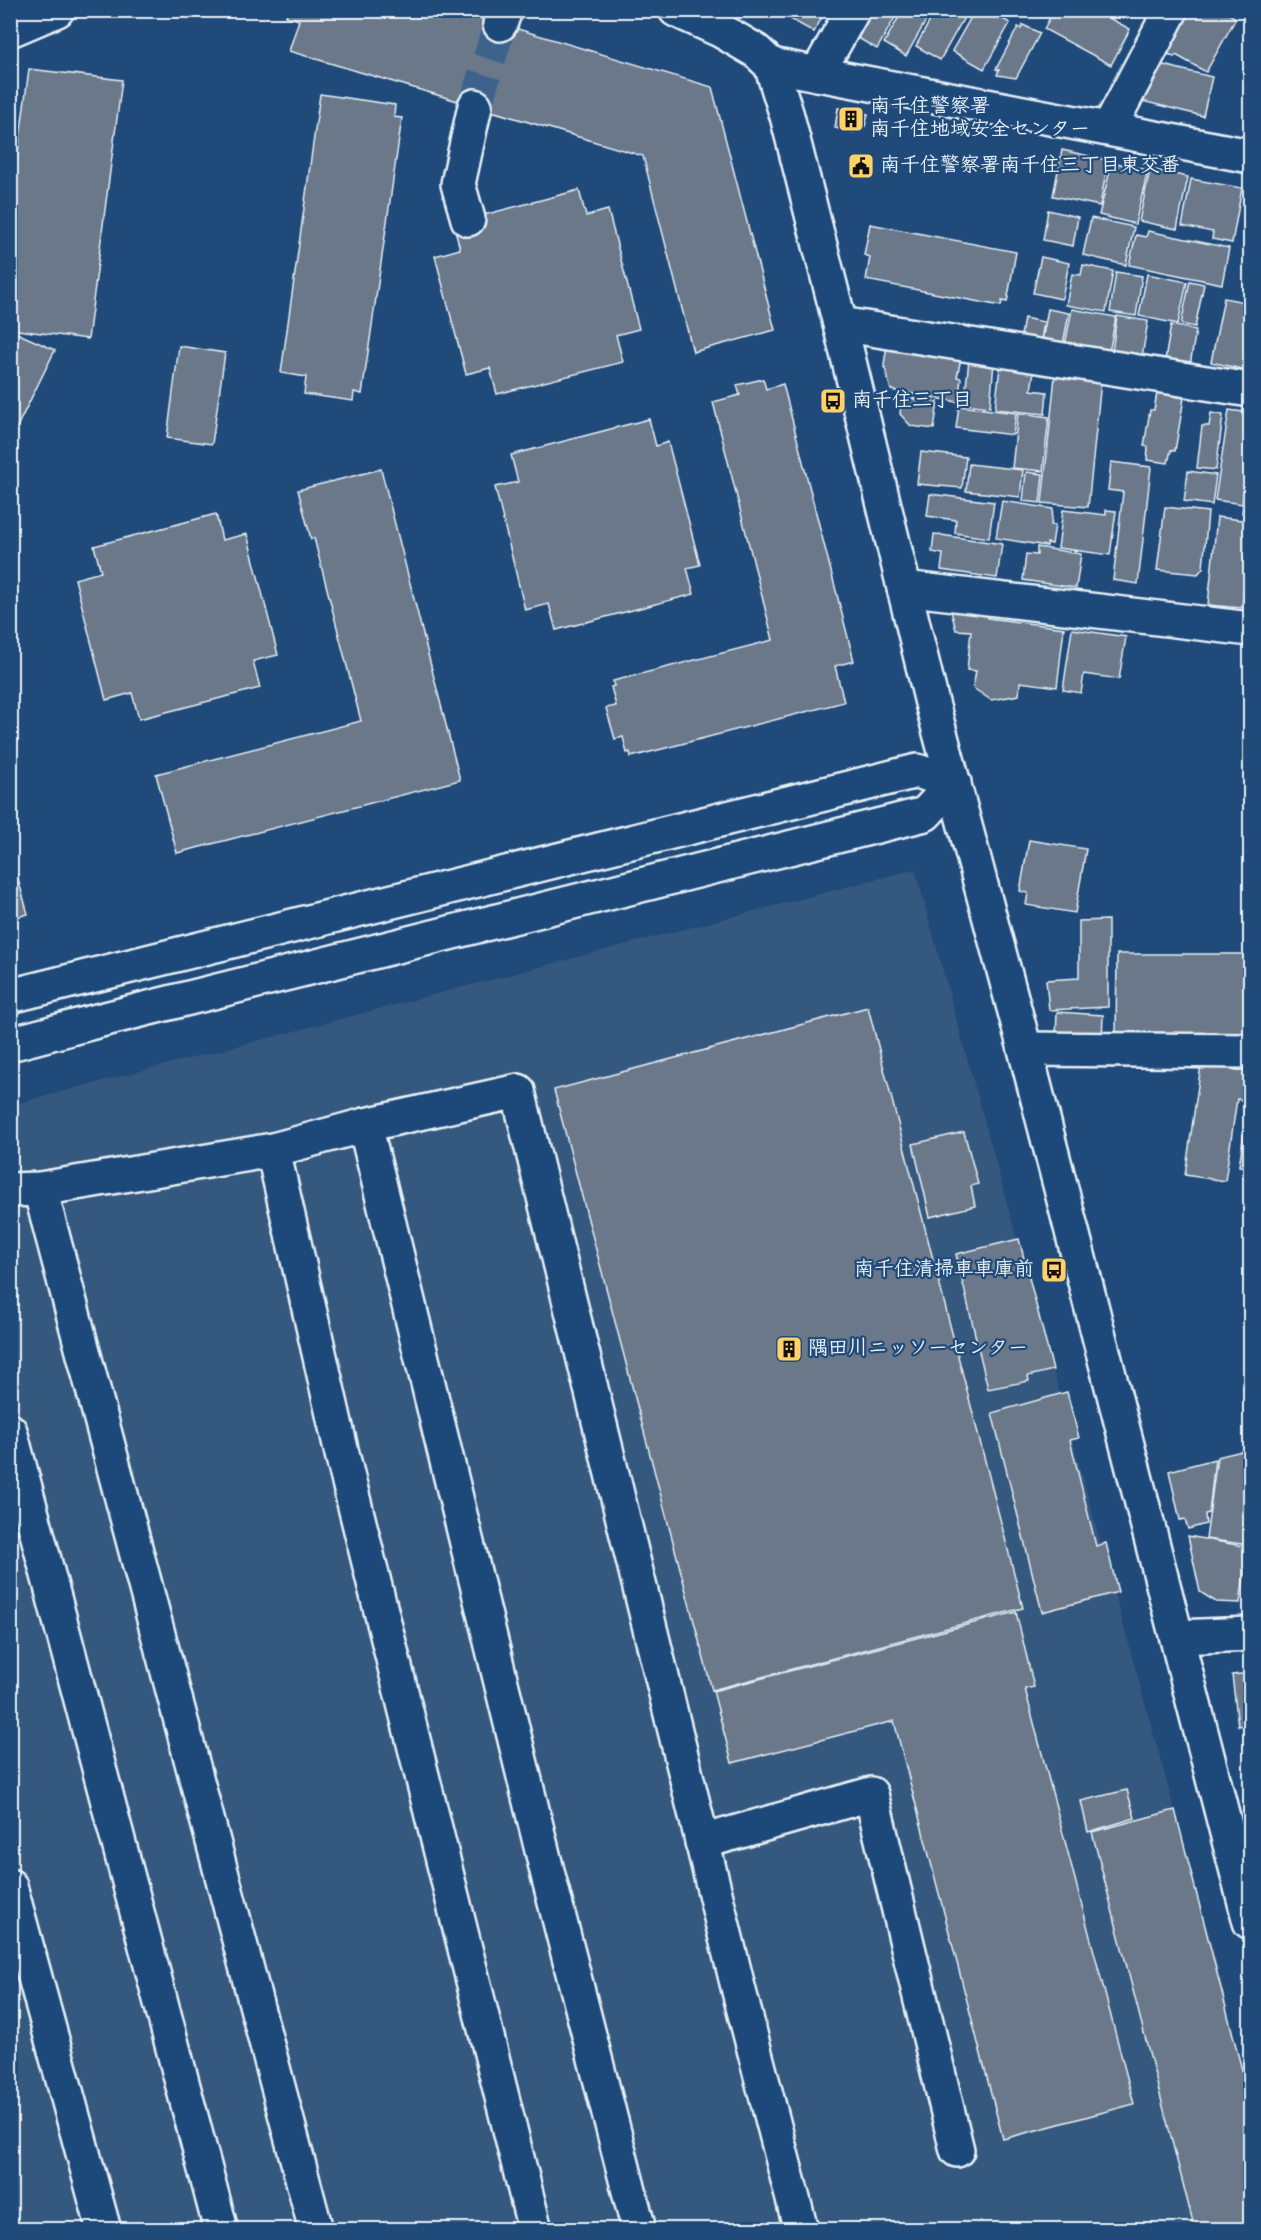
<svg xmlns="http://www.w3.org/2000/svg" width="1261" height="2240" viewBox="0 0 1261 2240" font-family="Kalam,'Klee One',sans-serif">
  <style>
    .built { fill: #36587e }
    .building { fill: #6a7889; stroke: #e8f1f8; stroke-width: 1.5 }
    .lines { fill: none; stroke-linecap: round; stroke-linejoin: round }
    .minor-tunnel { stroke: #3d638d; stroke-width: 33; stroke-dasharray: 33 16; stroke-linecap: butt }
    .minor-casing { stroke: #e8f1f8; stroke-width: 38 }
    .minor { stroke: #1f4a7a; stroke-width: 33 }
    .labels { text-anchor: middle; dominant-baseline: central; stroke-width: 4.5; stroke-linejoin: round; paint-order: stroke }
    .poi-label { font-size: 20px; font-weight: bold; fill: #e8f1f8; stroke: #1f4a7a; text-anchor: start }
  </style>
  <rect width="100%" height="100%" fill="#1f4a7a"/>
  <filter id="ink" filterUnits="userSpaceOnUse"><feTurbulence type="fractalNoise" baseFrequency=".0167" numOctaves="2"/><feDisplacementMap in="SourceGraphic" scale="12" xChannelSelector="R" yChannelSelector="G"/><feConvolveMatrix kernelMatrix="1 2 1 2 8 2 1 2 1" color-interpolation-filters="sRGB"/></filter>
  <g filter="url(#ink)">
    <polygon class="built" points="915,869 1216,1961 1250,2098 1250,2229 11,2230 11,1105"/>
    <g class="building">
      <polygon points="288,10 454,10 712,87 775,330 693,352 643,156 289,51 299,20 286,16"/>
      <polygon points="780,10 826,10 814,32 779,13"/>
      <polygon points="873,10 899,10 877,49 858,38"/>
      <polygon points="903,10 932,10 906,56 884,43"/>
      <polygon points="936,10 961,10 966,14 940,60 916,46"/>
      <polygon points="975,10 987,10 1010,23 984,69 952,51"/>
      <polygon points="1054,10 1094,10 1130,29 1111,65 1044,29"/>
      <polygon points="1184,10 1222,10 1236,18 1206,72 1176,55 1174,57 1162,50"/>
      <polygon points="1023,25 1040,33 1016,78 997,75 999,70 996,69 1018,27 1021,29"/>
      <polygon points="1151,62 1212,77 1203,116 1142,101"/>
      <polygon points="29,69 122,80 88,339 10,329 10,212"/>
      <polygon points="320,94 395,105 394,117 402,118 362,394 354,392 353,401 304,394 306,377 281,373"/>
      <polygon points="838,108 868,114 865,126 856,124 854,132 835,128"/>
      <polygon points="1062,150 1108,160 1100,206 1053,196"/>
      <polygon points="1112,162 1148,170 1135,224 1099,215"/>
      <polygon points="1150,169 1188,177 1177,229 1139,221"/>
      <polygon points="1191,179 1242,188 1232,243 1212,239 1213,232 1182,226"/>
      <polygon points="579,190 586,216 608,210 639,329 616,335 623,362 497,394 490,368 466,374 435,256 460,249 453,223"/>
      <polygon points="1048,210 1078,217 1073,246 1043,240"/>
      <polygon points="1091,218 1134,227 1126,265 1083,255"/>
      <polygon points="870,224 1016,252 1007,302 1002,301 1001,306 866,280 870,257 864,255"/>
      <polygon points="1148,231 1229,248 1222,284 1129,265 1136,235 1146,237"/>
      <polygon points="1041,257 1069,263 1062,299 1033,293"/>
      <polygon points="1083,265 1113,271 1106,312 1066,305 1072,274 1081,275"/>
      <polygon points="1116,272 1142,276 1136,316 1110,312"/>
      <polygon points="1147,274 1187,282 1178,324 1139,316"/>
      <polygon points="1190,281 1204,284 1195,327 1181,324"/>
      <polygon points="1224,298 1250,303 1250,371 1211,362"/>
      <polygon points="1048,309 1069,313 1062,350 1041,346"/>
      <polygon points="1072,309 1116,317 1108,358 1064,350"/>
      <polygon points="1117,316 1148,321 1141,363 1111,359"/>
      <polygon points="1024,318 1044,322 1040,346 1020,342"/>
      <polygon points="1171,325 1196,330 1190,365 1165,360"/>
      <polygon points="10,330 55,350 10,441"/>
      <polygon points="887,345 961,358 957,377 961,378 958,402 891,390 884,365"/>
      <polygon points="179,346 225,353 212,444 167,438"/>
      <polygon points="969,360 994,362 990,407 964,404"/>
      <polygon points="1000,367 1034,371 1031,390 1047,392 1045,414 995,409"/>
      <polygon points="1055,376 1101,381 1088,507 1042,503"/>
      <polygon points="763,379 766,389 783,384 854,661 835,666 844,702 631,757 630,752 627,753 623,737 615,739 606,708 616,706 611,687 614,686 613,681 773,640 713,402 740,395 737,385"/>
      <polygon points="1157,393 1184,398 1175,451 1171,450 1168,463 1147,460 1148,447 1144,446 1150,410 1154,410"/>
      <polygon points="902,397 938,402 934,429 911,426 900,414"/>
      <polygon points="959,406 1016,413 1013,435 956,428"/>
      <polygon points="1229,410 1250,413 1250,450 1242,504 1215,500"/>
      <polygon points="1018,413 1049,417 1043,471 1012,468"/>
      <polygon points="1211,413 1223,415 1216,470 1197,468 1202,426 1209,426"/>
      <polygon points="649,419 656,446 668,442 700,565 687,568 694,594 556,630 549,604 525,610 495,487 518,482 511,455"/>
      <polygon points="921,452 966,457 962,488 917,484"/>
      <polygon points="1250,454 1250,514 1242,513"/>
      <polygon points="1111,462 1151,467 1138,584 1113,580 1123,492 1108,490"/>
      <polygon points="969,464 1023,470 1020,497 966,491"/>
      <polygon points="381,469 460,780 177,853 156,774 361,721 314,538 311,539 298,490"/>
      <polygon points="1188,471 1216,475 1212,505 1184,501"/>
      <polygon points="1026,472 1043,474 1040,503 1023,501"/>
      <polygon points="930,494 994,502 989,538 955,533 956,520 927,516"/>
      <polygon points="1002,501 1053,509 1051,525 1055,525 1052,544 1047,543 1047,546 996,538"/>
      <polygon points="1165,507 1208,512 1203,568 1198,574 1157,570"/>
      <polygon points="1063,510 1106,515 1106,510 1116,511 1110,555 1058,548"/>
      <polygon points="216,514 222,540 247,534 278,655 253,661 260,688 139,719 132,693 106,700 75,579 101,572 94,546"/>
      <polygon points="1217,517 1250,521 1242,608 1208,605"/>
      <polygon points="934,534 1002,544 997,578 941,570 943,554 932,552"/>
      <polygon points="1037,547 1081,554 1076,588 1023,580 1026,554 1037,555"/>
      <polygon points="951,611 988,616 988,618 1064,628 1057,687 1020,682 1019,695 991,700 973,688 976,671 967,670 971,631 956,630"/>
      <polygon points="1072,629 1126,637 1119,679 1084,674 1081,693 1063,690"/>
      <polygon points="1029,840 1086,849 1075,913 1026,905 1028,893 1020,891"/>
      <polygon points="10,851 28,914 10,919"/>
      <polygon points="1108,920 1108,1007 1049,1010 1046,980 1079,978 1079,921"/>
      <polygon points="1117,954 1250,954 1250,1037 1116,1037"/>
      <polygon points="868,1007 1023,1608 712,1690 554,1090"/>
      <polygon points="1057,1012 1103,1015 1102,1040 1056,1037"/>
      <polygon points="1201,1065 1250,1072 1247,1101 1237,1099 1225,1181 1185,1175"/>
      <polygon points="1250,1095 1250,1168 1239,1166"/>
      <polygon points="964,1132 978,1184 971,1186 975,1206 930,1217 913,1144"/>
      <polygon points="1019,1239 1053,1370 1028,1376 1029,1381 988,1389 956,1254"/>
      <polygon points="1067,1392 1079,1438 1070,1440 1096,1546 1106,1543 1118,1592 1042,1612 992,1413"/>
      <polygon points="1250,1449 1249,1545 1206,1539 1217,1457"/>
      <polygon points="1215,1459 1209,1513 1205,1514 1206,1524 1188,1529 1185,1519 1180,1520 1169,1471"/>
      <polygon points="1188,1536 1248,1547 1240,1603 1216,1602 1200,1592"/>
      <polygon points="1016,1612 1034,1687 1025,1689 1134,2104 1003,2139 894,1721 732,1763 713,1691"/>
      <polygon points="1250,1673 1250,1725 1238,1726 1232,1675"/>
      <polygon points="1250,1731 1250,1771 1246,1732"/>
      <polygon points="1127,1790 1135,1818 1088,1832 1081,1801"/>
      <polygon points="1175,1810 1250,2101 1250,2230 1195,2230 1092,1832"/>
    </g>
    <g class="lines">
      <polyline class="minor-tunnel" points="475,106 500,24"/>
      <defs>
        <g id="minor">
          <polyline points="676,10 722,31 756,51 771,65 787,116 840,324 932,703 1025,1049 1250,1922"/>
          <polyline points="500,24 505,10"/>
          <polyline points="10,30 57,10"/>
          <polyline points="771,65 1250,156"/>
          <polyline points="817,74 853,10"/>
          <polyline points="1109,128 1171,10"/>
          <polyline points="468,219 458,184 475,106"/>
          <polyline points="840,324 1250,390"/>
          <polyline points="904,588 1250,629"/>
          <polyline points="10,996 917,771 954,783 925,814 97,1021 10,1044"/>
          <polyline points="1025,1049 1250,1051"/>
          <polyline points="365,1125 548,1875 639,2230"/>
          <polyline points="273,1150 343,1458 535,2230"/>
          <polyline points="40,1189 316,2230"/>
          <polyline points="10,1190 40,1189 273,1150 365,1125 518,1091 739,1991 801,2230"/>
          <polyline points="10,1431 221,2230"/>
          <polyline points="1177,1637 1250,1634"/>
          <polyline points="702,1842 871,1794 957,2150"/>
          <polyline points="10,1886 104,2230"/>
        </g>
      </defs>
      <use href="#minor" class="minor-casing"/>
      <use href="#minor" class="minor"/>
    </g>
  </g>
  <defs>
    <symbol id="building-square" viewBox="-11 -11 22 22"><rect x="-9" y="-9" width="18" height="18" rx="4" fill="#ffd166" stroke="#1f4a7a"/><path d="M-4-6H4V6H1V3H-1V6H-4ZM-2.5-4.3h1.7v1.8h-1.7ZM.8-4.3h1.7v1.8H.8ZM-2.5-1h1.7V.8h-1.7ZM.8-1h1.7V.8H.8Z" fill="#111"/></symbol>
    <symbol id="civic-square" viewBox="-11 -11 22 22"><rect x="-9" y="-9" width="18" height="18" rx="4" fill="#ffd166" stroke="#1f4a7a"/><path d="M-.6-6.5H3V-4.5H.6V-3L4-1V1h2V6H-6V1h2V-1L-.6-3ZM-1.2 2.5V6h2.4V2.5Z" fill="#111"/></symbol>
    <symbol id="bus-square" viewBox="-11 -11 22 22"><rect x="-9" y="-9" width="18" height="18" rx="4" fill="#ffd166" stroke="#1f4a7a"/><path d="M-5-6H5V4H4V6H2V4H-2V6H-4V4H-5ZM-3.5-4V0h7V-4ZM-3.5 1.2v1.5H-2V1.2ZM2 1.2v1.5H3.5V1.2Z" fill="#111"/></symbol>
  </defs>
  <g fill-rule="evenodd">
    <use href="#building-square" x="836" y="104" width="30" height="30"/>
    <use href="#civic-square" x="846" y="151" width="30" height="30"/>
    <use href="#bus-square" x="818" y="386" width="30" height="30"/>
    <use href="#bus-square" x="1039" y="1255" width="30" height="30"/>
    <use href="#building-square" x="774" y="1334" width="30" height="30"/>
  </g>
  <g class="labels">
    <g class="poi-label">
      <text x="870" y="107">南千住警察署<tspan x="870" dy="23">南千住地域安全センター</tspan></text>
      <text x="880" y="166">南千住警察署南千住三丁目東交番</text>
      <text x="852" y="401">南千住三丁目</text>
      <text x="1034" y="1270" text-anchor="end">南千住清掃車車庫前</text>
      <text x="808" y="1349">隅田川ニッソーセンター</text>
    </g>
  </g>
  <rect width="1261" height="2240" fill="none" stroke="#1f4a7a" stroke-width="36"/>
  <rect x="18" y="18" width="1225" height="2204" fill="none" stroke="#e8f1f8" stroke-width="2" filter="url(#ink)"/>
</svg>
